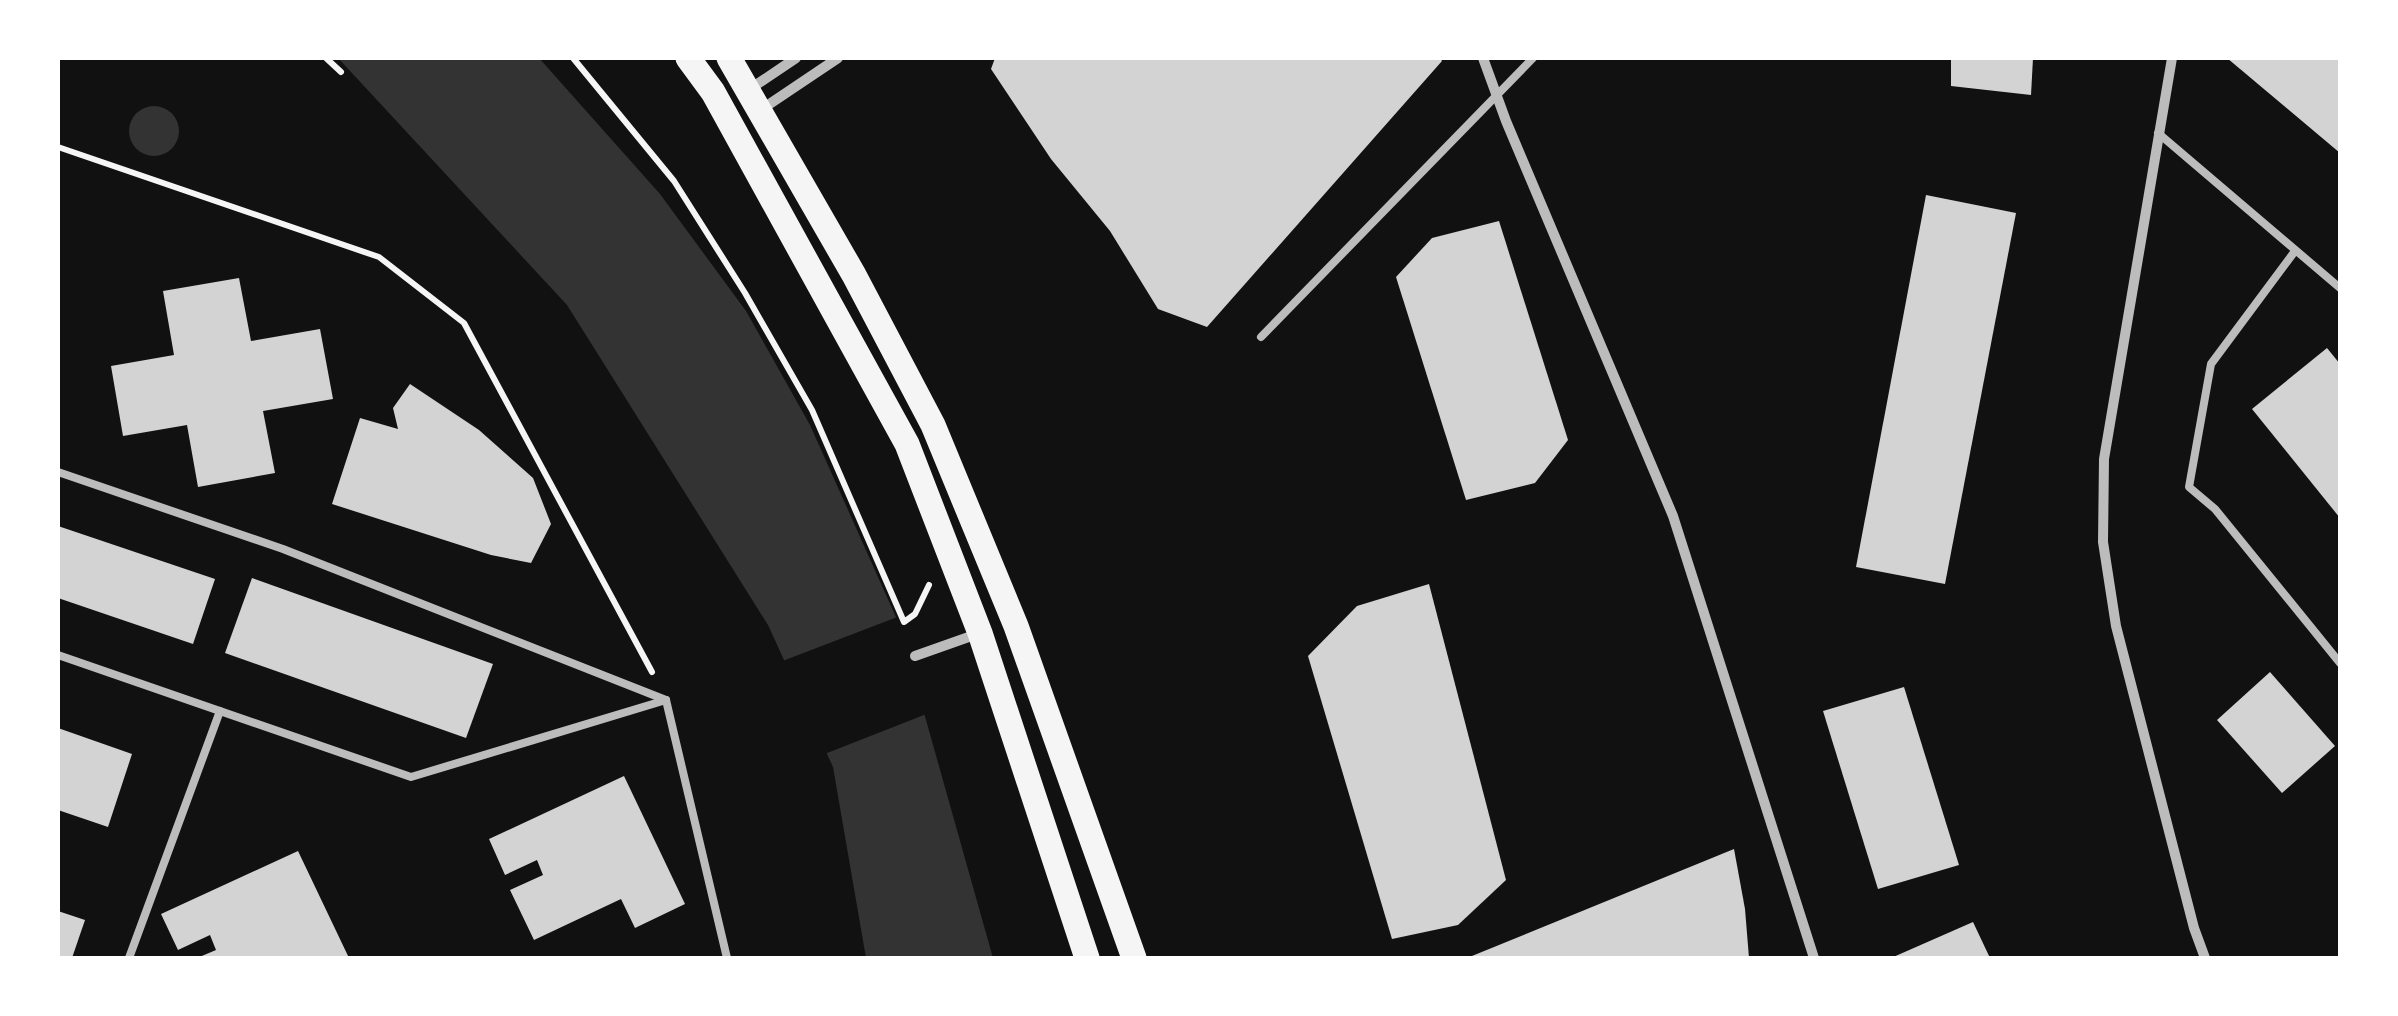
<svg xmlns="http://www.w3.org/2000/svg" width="2398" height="1016" viewBox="0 0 2398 1016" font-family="Poppins,sans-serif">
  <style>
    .water { fill: #333 }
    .pier { fill: #111 }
    .building { fill: #d3d3d3 }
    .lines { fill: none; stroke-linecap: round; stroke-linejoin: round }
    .path { stroke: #f5f5f5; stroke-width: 6 }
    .service { stroke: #bcbcbc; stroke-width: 8 }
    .minor { stroke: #bcbcbc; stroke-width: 10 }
    .primary { stroke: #f5f5f5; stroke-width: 25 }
  </style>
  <rect width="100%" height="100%" fill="#111"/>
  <g class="water">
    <polygon points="338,58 539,58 660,194 746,311 810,425 899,624 993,958 866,958 833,767 768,625 567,305"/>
    <circle cx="154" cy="131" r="25"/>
  </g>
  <polygon class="pier" points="900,616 929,713 822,755 780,662"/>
  <g class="building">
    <polygon points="995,58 1440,58 1442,61 1207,327 1158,309 1110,231 1051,159 991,69"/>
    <polygon points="1951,58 2033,58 2031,95 1951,86"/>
    <polygon points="2227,58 2340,58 2340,153"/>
    <polygon points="1926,195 2016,213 1945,584 1856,567"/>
    <polygon points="1499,221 1568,440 1535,483 1466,500 1396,277 1432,238"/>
    <polygon points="239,278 251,341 320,329 333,399 263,411 275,473 198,487 187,425 123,436 111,366 174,355 163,291"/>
    <polygon points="2327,348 2340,364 2340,518 2252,409"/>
    <polygon points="410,384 479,430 533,478 551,524 531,563 491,555 332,504 360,418 398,429 393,408"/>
    <polygon points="58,526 215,579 193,644 58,598"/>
    <polygon points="252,578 493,664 466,738 225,653"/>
    <polygon points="1429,584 1506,880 1458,925 1392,939 1308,656 1357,606"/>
    <polygon points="2270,672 2335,746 2282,793 2217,720"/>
    <polygon points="1904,687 1959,865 1878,889 1823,711"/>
    <polygon points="58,728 132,754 108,827 58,810"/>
    <polygon points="624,776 685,904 635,928 621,899 534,940 510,890 543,875 537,860 505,875 489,839"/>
    <polygon points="1734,849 1745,909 1749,958 1467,958"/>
    <polygon points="298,851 349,958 197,958 216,950 210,935 178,950 161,914"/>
    <polygon points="58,911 85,920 72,958 58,958"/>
    <polygon points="1973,922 1990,958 1891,958"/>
  </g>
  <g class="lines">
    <g class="path">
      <polyline points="326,58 341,72"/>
      <polyline points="573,58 674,181 745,293 812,410 904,622 915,614 929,585"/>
      <polyline points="58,147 379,257 464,323 652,672"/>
    </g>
    <g class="service">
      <polyline points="2158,133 2340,288"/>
      <polyline points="2295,251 2211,364 2189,487 2215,509 2340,663"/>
      <polyline points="1261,337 1533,58"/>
      <polyline points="58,472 283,549 666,700"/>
      <polyline points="58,655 411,777 666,700"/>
      <polyline points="666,700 727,958"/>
      <polyline points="129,958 220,711"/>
    </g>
    <g class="minor">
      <polyline points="1483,58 1506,121 1673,516 1814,958"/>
      <polyline points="2172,58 2104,459 2103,542 2116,626 2194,928 2205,958"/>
      <polyline points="750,89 796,58"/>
      <polyline points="762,109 838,58"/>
      <polyline points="915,656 980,633"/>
    </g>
    <g class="primary">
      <polyline points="688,58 713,92 907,444 980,633 1087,958"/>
      <polyline points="729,58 854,275 933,425 1016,626 1134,958"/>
    </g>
  </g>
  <rect width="2398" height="1016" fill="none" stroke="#ffffff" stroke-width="120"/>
</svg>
